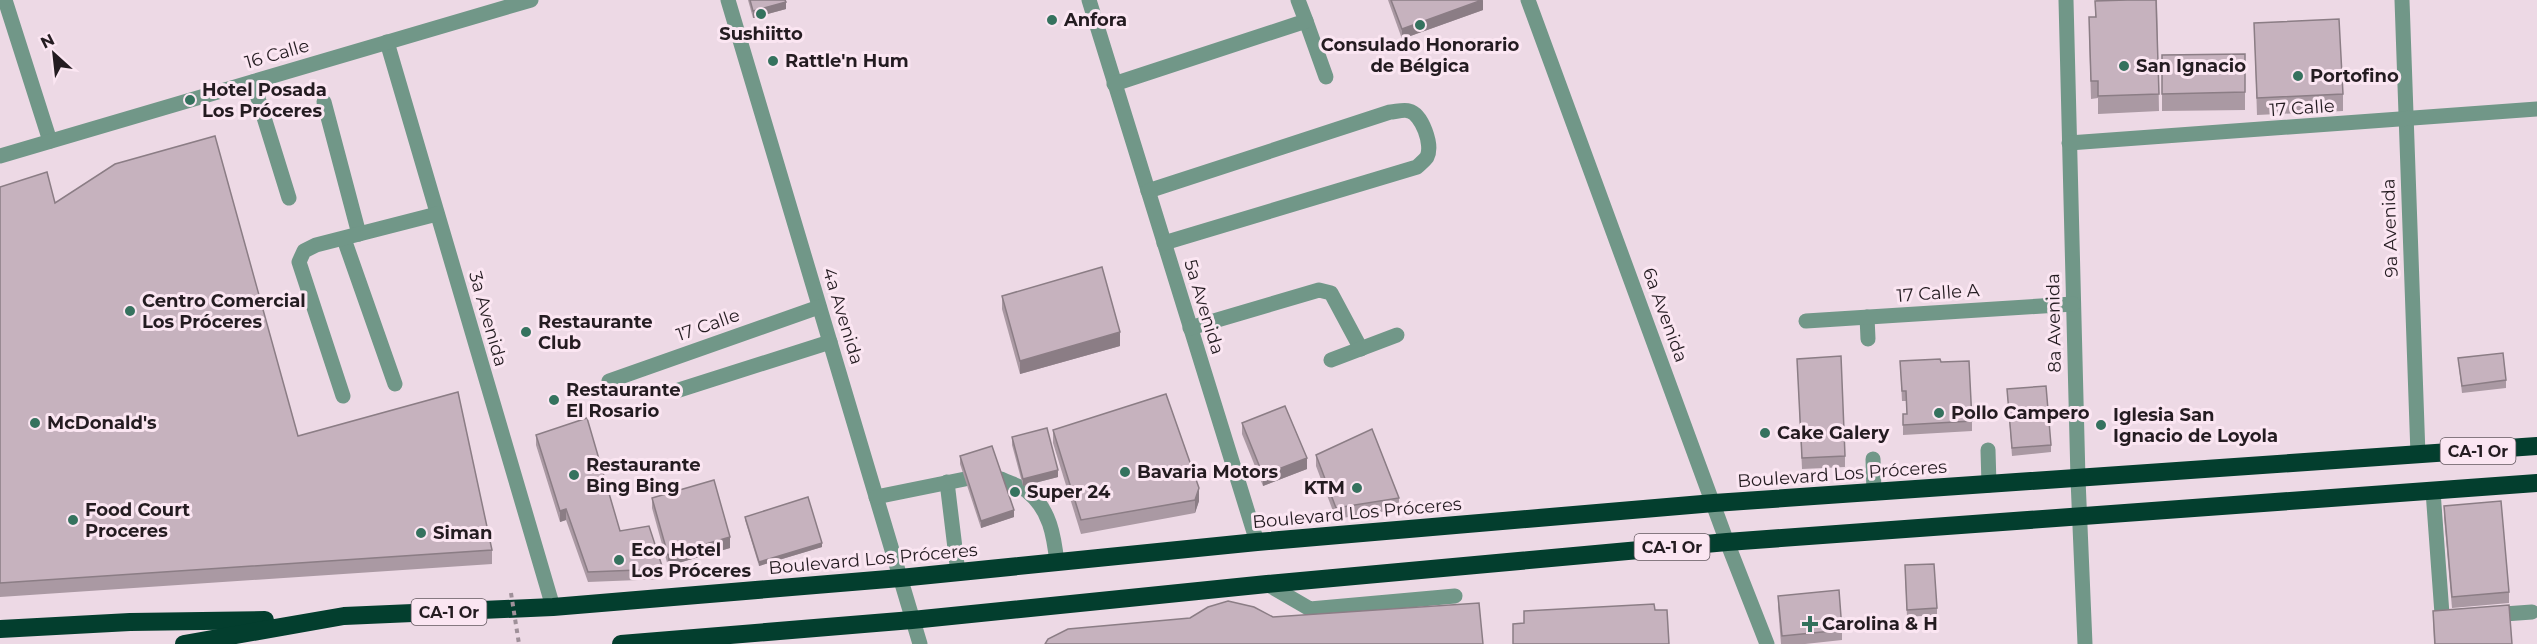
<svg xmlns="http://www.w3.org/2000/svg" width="2537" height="644" viewBox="0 0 2537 644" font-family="Montserrat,sans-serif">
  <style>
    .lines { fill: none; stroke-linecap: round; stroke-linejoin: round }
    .minor { stroke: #719788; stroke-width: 15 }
    .highway { stroke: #033e2e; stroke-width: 18 }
    .path-bridge { stroke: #9f9099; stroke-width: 4; stroke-dasharray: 4.5 4.5; stroke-linecap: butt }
    .wall { fill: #aa99a3 }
    .shaded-wall { fill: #8b7d85 }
    .building { fill: #c6b2be; stroke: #8b7d85; stroke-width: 1.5 }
    .poi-dot { fill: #35725e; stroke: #fbe6f2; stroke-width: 2 }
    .labels { text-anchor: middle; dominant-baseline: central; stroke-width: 6; stroke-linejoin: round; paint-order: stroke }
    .shield { fill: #fbe6f2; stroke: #645960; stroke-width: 1.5 }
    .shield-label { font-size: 16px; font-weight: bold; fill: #241c21 }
    .poi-label { font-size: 18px; font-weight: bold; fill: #241c21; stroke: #fbe6f2; text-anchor: start }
    .street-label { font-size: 18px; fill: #241c21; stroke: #fbe6f2 }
  </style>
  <rect width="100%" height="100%" fill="#edd9e5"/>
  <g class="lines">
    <g class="minor">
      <polyline points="5,0 50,141"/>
      <polyline points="728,0 920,644"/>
      <polyline points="1089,0 1257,542"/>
      <polyline points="1528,0 1727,542 1767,644"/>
      <polyline points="2066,0 2078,479 2085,644"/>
      <polyline points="2402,0 2418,455"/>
      <polyline points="1306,21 1326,77"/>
      <polyline points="387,42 553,607"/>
      <polyline points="253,82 289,198"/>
      <polyline points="1114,84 1306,21 1298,0"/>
      <polyline points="324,102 359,234"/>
      <polyline points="2069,143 2537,109"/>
      <polyline points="0,156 531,0"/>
      <path d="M1148,191L1390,112C1395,112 1404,109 1409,111C1422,114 1433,145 1427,157C1425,160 1420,164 1417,167L1164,243"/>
      <polyline points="344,239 395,384"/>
      <polyline points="1867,317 1868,339"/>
      <polyline points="1806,321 2073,304"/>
      <polyline points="1190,328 1319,290 1331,293 1361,349"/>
      <polyline points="1331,360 1397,335"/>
      <polyline points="609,381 819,307"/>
      <polyline points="679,390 830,342"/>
      <polyline points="343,396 299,262 304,251 316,245 437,214"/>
      <polyline points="1988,450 1989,485"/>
      <polyline points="1873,459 1874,493"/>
      <path d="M1001,479C1009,483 1020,486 1027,491C1050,509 1054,536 1057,563"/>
      <polyline points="947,482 958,573"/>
      <polyline points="2433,491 2442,614 2449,619 2457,618"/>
      <polyline points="876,497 965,479"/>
      <polyline points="1267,584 1310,609 1455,596"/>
      <polyline points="2490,615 2532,612"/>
    </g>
    <g class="highway">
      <polyline points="0,629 130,622 265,620"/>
      <polyline points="184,644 344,616 553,607 900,578 1257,542 1714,503 2537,446"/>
      <polyline points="621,644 912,620 1267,584 1727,542 2537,483"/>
    </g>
    <polyline class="path-bridge" points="511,593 519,644"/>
  </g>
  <g class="wall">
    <polygon points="748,0 785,0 786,9 753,18"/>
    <polygon points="1388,0 1483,0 1483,10 1402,39"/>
    <polygon points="2096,0 2157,0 2159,111 2098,114 2098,98 2091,99 2089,34 2089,17 2095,17"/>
    <polygon points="2254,23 2343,94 2343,111 2257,115"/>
    <polygon points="2245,54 2245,110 2162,111 2162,55"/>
    <polygon points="0,187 55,203 298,436 492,550 492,564 0,597"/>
    <polygon points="1002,296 1120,346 1020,374 1002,309"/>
    <polygon points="2458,358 2506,380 2506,388 2462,393"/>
    <polygon points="1797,359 1845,456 1845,467 1802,469"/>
    <polygon points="1900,361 1941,362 1972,421 1972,431 1903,435 1903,414 1907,414 1906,401 1902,401"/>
    <polygon points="2007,389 2051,445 2051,452 2012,456"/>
    <polygon points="1242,423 1307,469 1263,486 1242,434"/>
    <polygon points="1053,430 1199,501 1195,513 1081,534 1053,443"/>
    <polygon points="536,435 620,531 663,569 663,579 588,582 566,520 560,522 536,445"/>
    <polygon points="1012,437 1058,477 1023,486 1012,445"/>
    <polygon points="1316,455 1399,498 1399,509 1336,519 1316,466"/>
    <polygon points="960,456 1014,517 981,528 960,464"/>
    <polygon points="652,498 730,548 668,566 652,508"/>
    <polygon points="2444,506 2509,592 2509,603 2452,608 2444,517"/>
    <polygon points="745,517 822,547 759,566 745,520"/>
    <polygon points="1905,573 1937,608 1937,615 1907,617"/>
    <polygon points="1778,596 1842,630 1842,640 1805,644 1781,644 1778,607"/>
    <polygon points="2433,611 2512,644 2434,644"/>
  </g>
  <g class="shaded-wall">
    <polygon points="1483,0 1483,10 1402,39 1402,29"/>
    <polygon points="786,2 786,9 753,18 753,11"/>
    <polygon points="1120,332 1120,346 1020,374 1020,361"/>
    <polygon points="1307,458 1307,469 1263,486 1263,475"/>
    <polygon points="1058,470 1058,477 1023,486 1023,479"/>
    <polygon points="1199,488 1199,501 1195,513 1195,500"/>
    <polygon points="566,509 566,520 560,522 560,511"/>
    <polygon points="1014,510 1014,517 981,528 981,521"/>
    <polygon points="730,537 730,548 668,566 668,555"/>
    <polygon points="822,543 822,547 759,566 759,562"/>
  </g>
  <g class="building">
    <polygon points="750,0 785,0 786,2 753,11"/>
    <polygon points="1391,0 1482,0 1402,29"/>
    <polygon points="2127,0 2156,0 2159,94 2098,96 2098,81 2091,81 2089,17 2096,17 2095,1"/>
    <polygon points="2339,19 2343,94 2257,98 2254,23"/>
    <polygon points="2245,54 2245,92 2162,94 2162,55"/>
    <polygon points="215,136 298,436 458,392 492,550 0,583 0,187 47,172 55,203 115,164"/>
    <polygon points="1102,267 1120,332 1020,361 1002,296"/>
    <polygon points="2503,353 2506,380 2462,386 2458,358"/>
    <polygon points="1841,356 1845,456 1802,458 1797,359"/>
    <polygon points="1940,359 1941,362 1969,361 1972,421 1903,425 1903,414 1907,414 1906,391 1902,391 1900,361"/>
    <polygon points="2046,386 2051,445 2012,448 2007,389"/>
    <polygon points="1166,394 1199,488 1195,500 1081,520 1053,430"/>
    <polygon points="1285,406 1307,458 1263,475 1242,423"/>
    <polygon points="587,418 620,531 649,526 663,569 588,572 566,509 560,511 536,435"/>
    <polygon points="1047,428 1058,470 1023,479 1012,437"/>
    <polygon points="1372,429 1399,498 1336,508 1316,455"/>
    <polygon points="992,446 1014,510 981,521 960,456"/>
    <polygon points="714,480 730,537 668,555 652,498"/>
    <polygon points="808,497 822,543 759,562 745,517"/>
    <polygon points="2501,501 2509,592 2452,597 2444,506"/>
    <polygon points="1934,564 1937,608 1907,610 1905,565"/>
    <polygon points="1839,590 1842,630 1782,636 1778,596"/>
    <polygon points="1228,601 1254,607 1273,617 1479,603 1483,644 1045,644 1048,639 1068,629 1190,618 1208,607"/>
    <polygon points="1654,604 1655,610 1667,610 1669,644 1513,644 1513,624 1524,623 1524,611"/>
    <polygon points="2509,605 2512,644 2435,644 2433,611"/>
  </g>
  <g class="poi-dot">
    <circle cx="761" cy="14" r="6"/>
    <circle cx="1052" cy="20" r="6"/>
    <circle cx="1420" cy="25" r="6"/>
    <circle cx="773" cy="61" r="6"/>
    <circle cx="2124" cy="66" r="6"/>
    <circle cx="2298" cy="76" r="6"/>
    <circle cx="190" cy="100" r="6"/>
    <circle cx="130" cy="311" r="6"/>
    <circle cx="526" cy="332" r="6"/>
    <circle cx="554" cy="400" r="6"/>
    <circle cx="1939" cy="413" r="6"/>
    <circle cx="35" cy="423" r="6"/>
    <circle cx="2101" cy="425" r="6"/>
    <circle cx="1765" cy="433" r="6"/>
    <circle cx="1125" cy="472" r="6"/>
    <circle cx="574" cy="475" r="6"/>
    <circle cx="1357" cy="488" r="6"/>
    <circle cx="1015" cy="492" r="6"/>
    <circle cx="73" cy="520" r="6"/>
    <circle cx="421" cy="533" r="6"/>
    <circle cx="619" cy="560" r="6"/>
    <path d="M1807 615h6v6h6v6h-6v6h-6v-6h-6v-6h6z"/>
  </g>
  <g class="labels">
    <g class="shield">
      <rect x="2440.5" y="438" width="75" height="26" rx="4.5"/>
      <rect x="1634.5" y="534" width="75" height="26" rx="4.5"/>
      <rect x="411.5" y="599" width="75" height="26" rx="4.5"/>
    </g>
    <g class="shield-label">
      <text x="2478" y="451">CA-1 Or</text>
      <text x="1672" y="547">CA-1 Or</text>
      <text x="449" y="612">CA-1 Or</text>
    </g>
    <g class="poi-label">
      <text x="1064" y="20">Anfora</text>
      <text x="761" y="34" text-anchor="middle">Sushiitto</text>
      <text x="1420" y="45" text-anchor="middle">Consulado Honorario<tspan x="1420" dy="21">de Bélgica</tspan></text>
      <text x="785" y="61">Rattle'n Hum</text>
      <text x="2136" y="66">San Ignacio</text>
      <text x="2310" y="76">Portofino</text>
      <text x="202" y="90">Hotel Posada<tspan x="202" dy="21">Los Próceres</tspan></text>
      <text x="142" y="301">Centro Comercial<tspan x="142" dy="21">Los Próceres</tspan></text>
      <text x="538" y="322">Restaurante<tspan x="538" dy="21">Club</tspan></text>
      <text x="566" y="390">Restaurante<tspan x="566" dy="21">El Rosario</tspan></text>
      <text x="1951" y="413">Pollo Campero</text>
      <text x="2113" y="415">Iglesia San<tspan x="2113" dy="21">Ignacio de Loyola</tspan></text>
      <text x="47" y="423">McDonald's</text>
      <text x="1777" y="433">Cake Galery</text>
      <text x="586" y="465">Restaurante<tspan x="586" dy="21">Bing Bing</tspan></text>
      <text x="1137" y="472">Bavaria Motors</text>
      <text x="1345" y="488" text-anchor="end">KTM</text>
      <text x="1027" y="492">Super 24</text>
      <text x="85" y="510">Food Court<tspan x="85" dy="21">Proceres</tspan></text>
      <text x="433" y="533">Siman</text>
      <text x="631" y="550">Eco Hotel<tspan x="631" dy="21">Los Próceres</tspan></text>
      <text x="1822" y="624">Carolina &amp; H</text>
    </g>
    <g class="street-label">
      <text transform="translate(277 54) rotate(-16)">16 Calle</text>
      <text transform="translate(2302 108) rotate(-4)">17 Calle</text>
      <text transform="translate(2390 228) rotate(-92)">9a Avenida</text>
      <text transform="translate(1938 293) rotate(-4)">17 Calle A</text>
      <text transform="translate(1204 307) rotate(73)">5a Avenida</text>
      <text transform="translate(1665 315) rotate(70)">6a Avenida</text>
      <text transform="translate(843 316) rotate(73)">4a Avenida</text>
      <text transform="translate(488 319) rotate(74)">3a Avenida</text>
      <text transform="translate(2054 323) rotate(-91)">8a Avenida</text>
      <text transform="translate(708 325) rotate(-19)">17 Calle</text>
      <text transform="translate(1842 474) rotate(-4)">Boulevard Los Próceres</text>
      <text transform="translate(1357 513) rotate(-5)">Boulevard Los Próceres</text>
      <text transform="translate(873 559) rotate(-5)">Boulevard Los Próceres</text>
    </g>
  </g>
  <g transform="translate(54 54) rotate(333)" stroke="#fbe6f2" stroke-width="4.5" paint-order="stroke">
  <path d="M0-4.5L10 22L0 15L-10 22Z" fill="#241c21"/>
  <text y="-9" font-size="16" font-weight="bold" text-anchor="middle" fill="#241c21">N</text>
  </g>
</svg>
